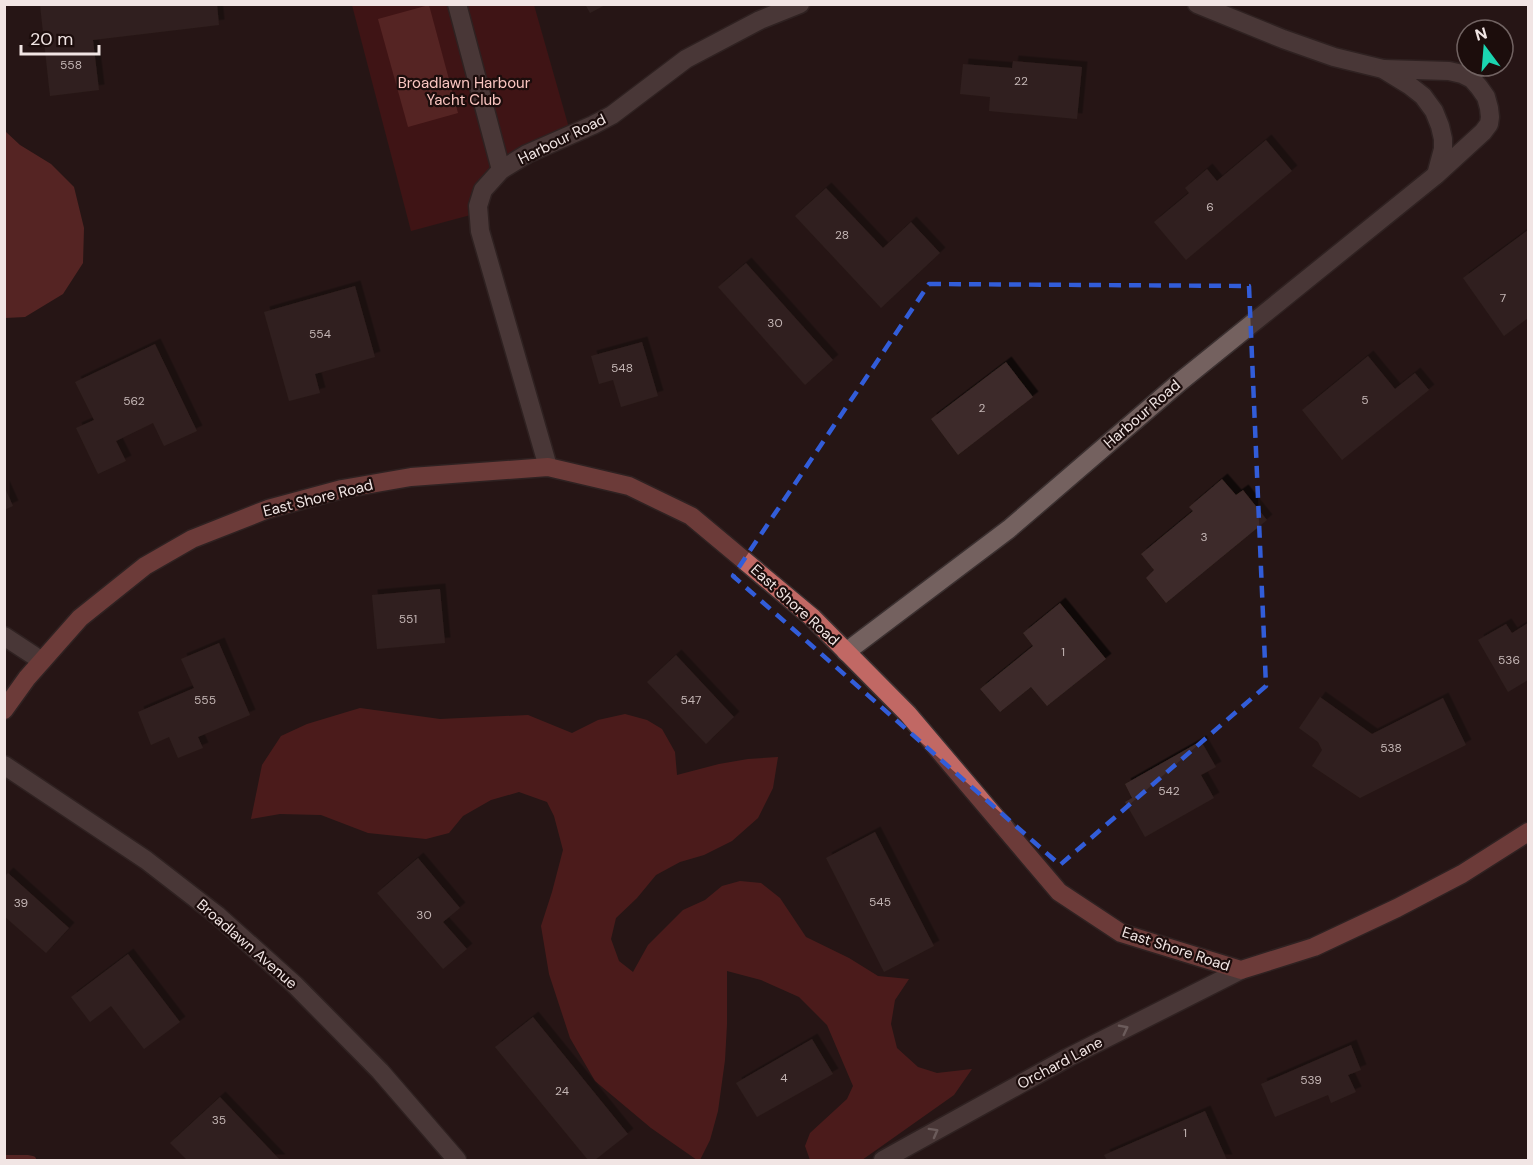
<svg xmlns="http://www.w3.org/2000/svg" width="1533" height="1165" viewBox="0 0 1533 1165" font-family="'DM Sans',sans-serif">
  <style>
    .green { fill: #5e1214 }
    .forest { fill: #792222 }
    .water { fill: #8f3634 }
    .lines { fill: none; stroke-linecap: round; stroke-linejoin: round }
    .stream { stroke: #8f3634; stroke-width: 8 }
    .building { fill: #3c2b29; filter: url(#shadow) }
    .minor-casing { stroke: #3b3030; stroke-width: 21 }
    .major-casing { stroke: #3b3030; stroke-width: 21 }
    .minor { stroke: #74615f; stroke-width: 18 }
    .major { stroke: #c16864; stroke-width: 18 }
    .oneway { stroke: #bfb0af }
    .marked { fill: none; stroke: #325dd9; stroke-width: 4.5; stroke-dasharray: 12 8; stroke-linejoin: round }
    .labels { text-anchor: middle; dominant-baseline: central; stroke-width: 4.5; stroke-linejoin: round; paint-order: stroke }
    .number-label { font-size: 12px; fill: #c4b6b5 }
    .park-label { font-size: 15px; fill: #f9c5c0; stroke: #1c0d0c }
    .street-label { font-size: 15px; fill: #f1e5e4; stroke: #1c0d0c }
  </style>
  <defs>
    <filter id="shadow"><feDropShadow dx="5.5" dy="-5.5" stdDeviation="0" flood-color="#0009"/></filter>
  </defs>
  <rect width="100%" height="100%" fill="#261615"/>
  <polygon class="green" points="352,5 534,5 571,135 501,170 478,213 411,231"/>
  <polygon class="forest" points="360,708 440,719 528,715 572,733 598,720 625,714 647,720 662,729 675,752 677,775 719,764 748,759 778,757 773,788 758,818 732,841 704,855 680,862 656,875 637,898 616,918 611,939 619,961 633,972 648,945 683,910 705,900 722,886 740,881 761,883 780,898 806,937 849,958 878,976 909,979 895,1000 891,1024 897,1048 918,1067 937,1073 972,1069 954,1095 862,1160 810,1160 805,1146 810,1133 847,1099 853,1086 827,1025 799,997 761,980 727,971 727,1024 725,1060 718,1111 710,1140 700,1160 697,1160 651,1128 595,1081 570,1038 549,974 541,926 552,892 563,850 554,816 547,802 519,792 491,800 463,816 449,833 426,839 368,833 321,815 280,814 251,819 262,765 281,736 307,724"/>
  <g class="water">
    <polygon points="429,5 458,113 408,127 378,19"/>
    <polygon points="4,122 6,132 20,145 51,164 74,187 84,228 83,263 63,294 25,317 5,318"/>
  </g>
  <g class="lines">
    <polyline class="stream" points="4,1159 27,1159 32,1160"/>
  </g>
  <g class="building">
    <polygon points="217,4 219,25 93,40 99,90 50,96 40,5"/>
    <polygon points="585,4 607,4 590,13"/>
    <polygon points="1013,61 1082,67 1077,119 989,111 990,97 960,94 963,64 1012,68"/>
    <polygon points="1266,140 1292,171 1186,260 1154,222 1189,193 1185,188 1207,169 1217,181"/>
    <polygon points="826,188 883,248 911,222 940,253 881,308 795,216"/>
    <polygon points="1528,230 1528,318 1504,336 1463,278"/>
    <polygon points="746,263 833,360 805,385 718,287"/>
    <polygon points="355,286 375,357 315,374 320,393 289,401 264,312"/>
    <polygon points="642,342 658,396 621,407 613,380 599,384 591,356"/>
    <polygon points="155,344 197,431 164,446 153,423 116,441 126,461 98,474 76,428 94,420 75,382"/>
    <polygon points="1368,356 1395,389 1415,373 1429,390 1342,460 1302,410"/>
    <polygon points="1006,362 1033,397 958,455 931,419"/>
    <polygon points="1222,479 1236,495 1243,490 1267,520 1166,603 1146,578 1154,570 1141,554 1193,511 1189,507"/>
    <polygon points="4,486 13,506 4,510"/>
    <polygon points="440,589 445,643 377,649 372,595"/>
    <polygon points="1060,603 1106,659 1047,706 1031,687 1000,712 980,689 1033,646 1023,633"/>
    <polygon points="1528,623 1528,680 1508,692 1478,640 1506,624 1512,633"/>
    <polygon points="219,643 250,715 198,737 203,748 178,758 169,737 151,745 138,712 194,688 181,659"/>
    <polygon points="676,655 734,717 706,744 647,682"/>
    <polygon points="1320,697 1372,734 1443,698 1466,745 1360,798 1312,766 1322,750 1318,742 1299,728"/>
    <polygon points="1201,741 1216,767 1201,775 1214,798 1145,837 1125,802 1132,798 1125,784"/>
    <polygon points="875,832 934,946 884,972 826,858"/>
    <polygon points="418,858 460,908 443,922 467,949 443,969 377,893"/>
    <polygon points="8,873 69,928 46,953 4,916 4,877"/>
    <polygon points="128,954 180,1022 144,1049 111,1006 90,1022 71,997"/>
    <polygon points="533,1017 628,1134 595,1160 588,1160 495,1047"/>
    <polygon points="812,1039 833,1074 757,1117 736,1083"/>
    <polygon points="1351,1045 1361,1070 1348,1075 1356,1092 1331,1103 1328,1095 1275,1117 1261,1084"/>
    <polygon points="220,1097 280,1160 187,1160 170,1143"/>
    <polygon points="1205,1111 1227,1160 1107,1160 1104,1155"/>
  </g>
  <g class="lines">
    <defs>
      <g id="minor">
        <polyline points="457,4 501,170"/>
        <polyline points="1197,4 1283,39 1334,57 1383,69 1409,85 1423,96 1434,111 1440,126 1443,139 1443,149 1436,175"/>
        <polyline points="548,467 480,231 478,206 483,190 501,170 527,154 593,125 612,115 686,59 760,20 800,4"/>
        <polyline points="4,636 42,661"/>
        <polyline points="846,652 1009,529 1181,381 1436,175 1483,132 1489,124 1490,117 1489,108 1486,97 1479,87 1472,79 1462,74 1449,71 1383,69"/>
        <polyline points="4,765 146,860 217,915 295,985 380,1071 457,1160"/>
        <polyline points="883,1160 1069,1057 1241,970"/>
      </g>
      <polyline id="major" points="4,710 27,678 80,618 145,566 192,539 268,509 342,489 411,477 548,467 629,486 691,516 813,618 908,714 1059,892 1121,933 1241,970 1314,947 1397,908 1462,874 1528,832"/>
    </defs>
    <use href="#minor" class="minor-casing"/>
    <use href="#major" class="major-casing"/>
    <use href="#minor" class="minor"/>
    <use href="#major" class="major"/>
  </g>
  <defs><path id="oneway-chevron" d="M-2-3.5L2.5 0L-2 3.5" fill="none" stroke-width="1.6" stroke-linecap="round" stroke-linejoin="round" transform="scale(1.5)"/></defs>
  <g class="oneway">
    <use href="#oneway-chevron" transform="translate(1124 1029) rotate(-27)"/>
    <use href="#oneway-chevron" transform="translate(934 1132) rotate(-29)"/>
  </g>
  <path d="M0 0H1533V1165H0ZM929,284L1249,286L1266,686L1060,865L733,576Z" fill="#261615" fill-opacity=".55" fill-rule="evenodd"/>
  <path class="marked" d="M929,284L1249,286L1266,686L1060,865L733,576Z"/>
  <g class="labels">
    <g class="number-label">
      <text x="71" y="65">558</text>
      <text x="1021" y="81">22</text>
      <text x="1210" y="207">6</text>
      <text x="842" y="235">28</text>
      <text x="1503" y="298">7</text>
      <text x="775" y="323">30</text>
      <text x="320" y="334">554</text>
      <text x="622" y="368">548</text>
      <text x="1365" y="400">5</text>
      <text x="134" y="401">562</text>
      <text x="982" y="408">2</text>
      <text x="1204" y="537">3</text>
      <text x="408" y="619">551</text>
      <text x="1063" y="652">1</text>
      <text x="1509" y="660">536</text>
      <text x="205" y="700">555</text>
      <text x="691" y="700">547</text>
      <text x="1391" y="748">538</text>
      <text x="1169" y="791">542</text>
      <text x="880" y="902">545</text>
      <text x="21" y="903">39</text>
      <text x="424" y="915">30</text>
      <text x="784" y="1078">4</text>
      <text x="1311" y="1080">539</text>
      <text x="562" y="1091">24</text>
      <text x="219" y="1120">35</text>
      <text x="1185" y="1133">1</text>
    </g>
    <g class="park-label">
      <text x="464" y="83">Broadlawn Harbour<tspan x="464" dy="17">Yacht Club</tspan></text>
    </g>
    <g class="street-label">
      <text transform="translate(562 139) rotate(-26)">Harbour Road</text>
      <text transform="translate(1142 414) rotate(-41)">Harbour Road</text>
      <text transform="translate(318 498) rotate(-14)">East Shore Road</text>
      <text transform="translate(795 605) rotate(42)">East Shore Road</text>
      <text transform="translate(247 944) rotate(41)">Broadlawn Avenue</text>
      <text transform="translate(1176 949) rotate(18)">East Shore Road</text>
      <text transform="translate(1060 1063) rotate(-28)">Orchard Lane</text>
    </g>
  </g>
  <rect width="1533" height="1165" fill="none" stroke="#f1e5e4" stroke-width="12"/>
  <g transform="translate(1485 48) rotate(344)"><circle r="28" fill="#1c0d0c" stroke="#716362" stroke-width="1.5"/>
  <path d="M0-4.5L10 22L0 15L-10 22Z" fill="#1bd5b1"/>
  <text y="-9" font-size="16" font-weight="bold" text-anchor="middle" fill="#f1e5e4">N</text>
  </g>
  <path d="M21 45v9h78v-9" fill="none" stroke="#f1e5e4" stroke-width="3"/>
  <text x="30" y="45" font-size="18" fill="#f1e5e4" stroke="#1c0d0c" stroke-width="4.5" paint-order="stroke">20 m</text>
</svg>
